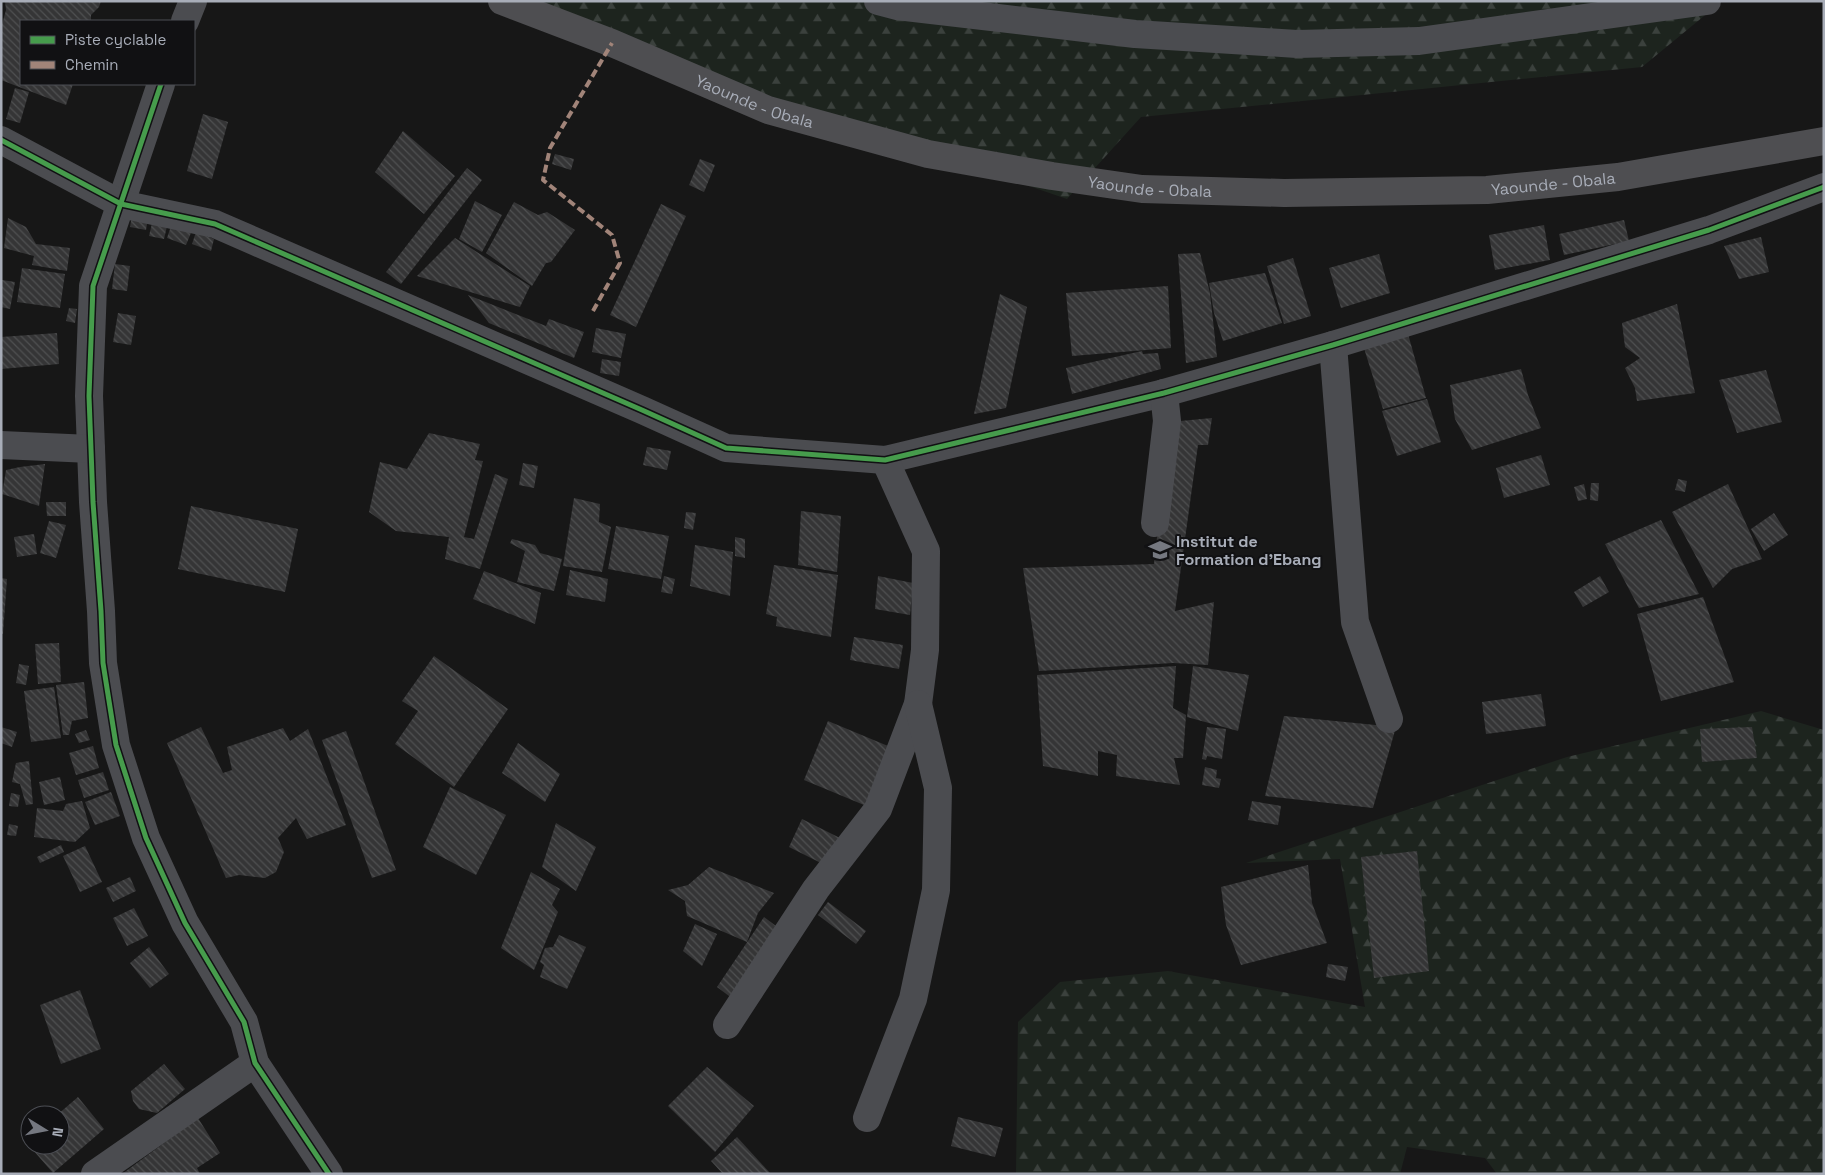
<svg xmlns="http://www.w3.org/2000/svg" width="1825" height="1175" viewBox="0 0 1825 1175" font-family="'Space Grotesk',sans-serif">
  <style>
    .forest { fill: url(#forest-firs) }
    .building { fill: url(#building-back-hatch) }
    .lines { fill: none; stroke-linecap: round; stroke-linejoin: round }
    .minor { stroke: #4b4c50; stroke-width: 28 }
    .highway { stroke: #4e4e51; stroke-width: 28 }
    .quiet { stroke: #a18479; stroke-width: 4; stroke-dasharray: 8 4; stroke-linecap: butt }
    .cycleway-casing { stroke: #111113; stroke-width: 8 }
    .cycleway { stroke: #469c4c; stroke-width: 5 }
    .labels { text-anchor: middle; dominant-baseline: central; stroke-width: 4; stroke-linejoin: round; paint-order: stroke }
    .street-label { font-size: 16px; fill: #a8adb8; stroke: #111113 }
    .poi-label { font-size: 16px; font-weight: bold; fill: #a8adb8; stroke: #111113; text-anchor: start }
  </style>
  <defs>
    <pattern id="forest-firs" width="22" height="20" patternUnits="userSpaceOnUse" patternTransform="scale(1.25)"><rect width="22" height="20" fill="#1d241e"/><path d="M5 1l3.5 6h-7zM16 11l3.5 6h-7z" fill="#3b413d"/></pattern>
    <pattern id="building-back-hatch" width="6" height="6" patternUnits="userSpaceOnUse" patternTransform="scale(1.25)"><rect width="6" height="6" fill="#353536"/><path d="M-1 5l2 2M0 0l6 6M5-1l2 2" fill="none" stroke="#4f5051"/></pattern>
  </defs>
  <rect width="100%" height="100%" fill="#171717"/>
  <g class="forest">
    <polygon points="513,1 1715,1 1715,7 1642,67 1141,117 1067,199 764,95"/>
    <polygon points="1761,711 1824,730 1824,1174 1497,1174 1485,1158 1407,1147 1400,1174 1016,1174 1018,1022 1060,982 1168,971 1365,1007 1340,859 1246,863 1567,757"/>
  </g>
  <g class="building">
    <polygon points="5,1 101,1 99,7 91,15 91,21 21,21 21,84 73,84 66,105 1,80 1,28 6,10"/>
    <polygon points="15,88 29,92 20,123 6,119"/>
    <polygon points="203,114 228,122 212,179 187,171"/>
    <polygon points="403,131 455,176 424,214 375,172"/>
    <polygon points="555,154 574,159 571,170 552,164"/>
    <polygon points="700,159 715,165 704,192 689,185"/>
    <polygon points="467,168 482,180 401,284 386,272"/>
    <polygon points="475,201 502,215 482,252 459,239"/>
    <polygon points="514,202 538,215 547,212 575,230 551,262 546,263 532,286 486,253"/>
    <polygon points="661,204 686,216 636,327 610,315"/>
    <polygon points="133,210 149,212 146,230 130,227"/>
    <polygon points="154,215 169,218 164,239 149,236"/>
    <polygon points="8,218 26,227 36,244 70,248 67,271 32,265 34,256 4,248"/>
    <polygon points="173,220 193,228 186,245 167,238"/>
    <polygon points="1624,220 1629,241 1564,255 1559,234"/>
    <polygon points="1544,225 1550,260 1495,270 1489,235"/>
    <polygon points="196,232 214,239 211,251 192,244"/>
    <polygon points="1761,237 1769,272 1739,279 1724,246"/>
    <polygon points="455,238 530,286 520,307 417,276"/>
    <polygon points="1200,253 1210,293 1217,357 1186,363 1178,254"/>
    <polygon points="1379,254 1390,293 1341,308 1329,268"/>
    <polygon points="1293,258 1311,316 1284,324 1267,266"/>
    <polygon points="115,264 130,266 127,291 112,289"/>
    <polygon points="22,268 65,274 60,308 17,302"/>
    <polygon points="1265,273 1282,323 1223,341 1214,313 1209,283"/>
    <polygon points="2,280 15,282 10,309 1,307"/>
    <polygon points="1168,286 1171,348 1072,356 1066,293"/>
    <polygon points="1000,294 1027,307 1006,408 974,414"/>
    <polygon points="468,295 546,326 549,319 584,332 574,358 489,323"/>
    <polygon points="1677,304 1695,393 1637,401 1635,388 1625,368 1640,358 1625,347 1622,323"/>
    <polygon points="69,308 77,309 75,323 66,321"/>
    <polygon points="118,313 136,316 131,345 113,342"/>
    <polygon points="596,328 626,334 621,358 592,352"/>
    <polygon points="57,333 59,364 1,369 1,337"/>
    <polygon points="1408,334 1426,398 1383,409 1363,345"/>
    <polygon points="1142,351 1143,354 1158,353 1161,369 1072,394 1066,368"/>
    <polygon points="602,359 621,362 619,376 600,373"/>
    <polygon points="1521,369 1528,395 1541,428 1472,450 1455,419 1450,385"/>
    <polygon points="1766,370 1782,422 1737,433 1719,380"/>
    <polygon points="1427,399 1441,442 1397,456 1382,411"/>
    <polygon points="1212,418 1208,445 1198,445 1175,611 1214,602 1208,665 1173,663 1039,671 1023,568 1154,564 1170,422"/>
    <polygon points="429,433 480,444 475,460 483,461 464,537 474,539 495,474 508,479 480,569 445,559 449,537 396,531 369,512 380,462 407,469"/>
    <polygon points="647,447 671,451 667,470 643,465"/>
    <polygon points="1541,455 1550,485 1504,498 1496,468"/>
    <polygon points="523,463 538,466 534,488 519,485"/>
    <polygon points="45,464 39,506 2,494 6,470 20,467"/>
    <polygon points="1678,479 1687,481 1685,492 1675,490"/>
    <polygon points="1591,483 1599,483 1598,501 1590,500"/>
    <polygon points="1584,484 1587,499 1578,501 1574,487"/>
    <polygon points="1728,484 1762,559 1732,569 1713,588 1672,512"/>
    <polygon points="574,498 600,504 599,522 611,527 602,572 563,566"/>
    <polygon points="46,502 66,502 66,516 47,516"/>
    <polygon points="191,506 298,529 285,592 178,569"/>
    <polygon points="801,511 841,516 837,572 798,565"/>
    <polygon points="686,512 696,513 693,530 684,528"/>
    <polygon points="1774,513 1788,535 1764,551 1751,529"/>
    <polygon points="1661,520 1699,594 1639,608 1605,544"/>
    <polygon points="49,521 66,525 56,558 40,553"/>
    <polygon points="616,526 669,536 661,579 608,569"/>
    <polygon points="34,534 37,554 17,557 14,537"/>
    <polygon points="735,537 745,539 745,558 735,556"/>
    <polygon points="512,539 535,545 540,553 562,559 554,591 517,582 525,551 510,543"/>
    <polygon points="695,545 733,552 730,596 690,586"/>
    <polygon points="774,565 838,575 831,637 776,626 777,617 766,614"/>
    <polygon points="570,570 608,579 605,602 566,595"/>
    <polygon points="484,571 541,593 535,624 473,599"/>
    <polygon points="664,576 675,579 672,594 661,592"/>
    <polygon points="878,576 913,583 910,615 875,609"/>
    <polygon points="1600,576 1609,592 1583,607 1574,592"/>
    <polygon points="1,578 7,579 3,634 1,634"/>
    <polygon points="1703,597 1734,682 1661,701 1637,614"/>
    <polygon points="854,637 903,645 899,669 850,660"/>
    <polygon points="59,643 61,682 38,684 35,644"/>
    <polygon points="434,656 508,709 454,787 395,744 418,711 402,701"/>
    <polygon points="19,664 29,666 26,685 16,683"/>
    <polygon points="1176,666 1173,708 1186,715 1183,758 1174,758 1180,785 1116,776 1117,755 1098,751 1098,776 1043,766 1037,675"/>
    <polygon points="1193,666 1249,675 1238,731 1187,717"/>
    <polygon points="84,682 88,718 72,721 69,735 63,735 56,685"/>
    <polygon points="54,687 61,738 31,742 24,691"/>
    <polygon points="1541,694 1546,726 1486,734 1482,702"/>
    <polygon points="1284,716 1396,727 1373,808 1265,796"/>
    <polygon points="828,721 900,751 876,810 804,780"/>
    <polygon points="1,727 17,732 12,747 1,743"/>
    <polygon points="201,727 223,773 232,770 227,747 283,728 290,741 308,729 346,825 307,839 296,818 278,838 284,852 276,872 265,878 239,875 226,878 167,743"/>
    <polygon points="1207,727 1226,729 1222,759 1207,756 1206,760 1202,759"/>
    <polygon points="1752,727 1757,758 1702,762 1700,729"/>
    <polygon points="86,730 90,740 79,743 75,734"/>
    <polygon points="346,731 396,870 372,878 322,740"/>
    <polygon points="518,743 560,774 545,802 502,773"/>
    <polygon points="93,746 99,768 76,775 69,753"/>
    <polygon points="29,761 33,804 26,805 20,784 12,782 16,763"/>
    <polygon points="1205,767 1217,770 1216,778 1221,779 1219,788 1202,785"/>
    <polygon points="103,772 109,790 84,798 78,780"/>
    <polygon points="60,777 65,800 44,805 39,782"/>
    <polygon points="450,787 506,815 476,875 423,847"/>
    <polygon points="111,792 120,816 95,825 85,802"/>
    <polygon points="11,793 20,795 18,807 9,806"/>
    <polygon points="82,801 90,828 75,842 34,837 37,808 63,811 66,804"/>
    <polygon points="1252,801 1281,806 1278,825 1248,820"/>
    <polygon points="802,819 840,838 827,866 789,847"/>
    <polygon points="556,823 596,847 576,891 542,867"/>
    <polygon points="9,824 18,826 16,836 7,835"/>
    <polygon points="61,845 64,852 40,863 37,857"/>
    <polygon points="85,846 102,882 80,892 63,856"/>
    <polygon points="1417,851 1429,971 1374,978 1361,857"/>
    <polygon points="1308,865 1312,903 1327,943 1241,965 1226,925 1221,887"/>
    <polygon points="709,867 774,893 758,913 747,942 687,916 685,901 668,890 688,885"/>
    <polygon points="531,872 560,889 552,905 558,912 534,970 501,948"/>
    <polygon points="130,877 136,891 113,902 106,888"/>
    <polygon points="828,902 866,931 856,944 818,915"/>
    <polygon points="134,908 148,936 127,946 113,918"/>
    <polygon points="764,917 780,929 733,999 717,987"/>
    <polygon points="695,924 717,934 702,966 683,951"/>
    <polygon points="559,935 586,947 567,989 540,977 544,965 540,962 545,948 553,947"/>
    <polygon points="149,947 169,974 150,988 130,963"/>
    <polygon points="1328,964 1348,967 1345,981 1326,977"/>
    <polygon points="80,990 101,1049 61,1064 40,1005"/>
    <polygon points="164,1064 185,1089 157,1113 139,1109 133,1101 131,1091"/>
    <polygon points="707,1067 754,1106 715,1152 668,1106"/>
    <polygon points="78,1097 104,1129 53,1173 26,1142 30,1139 30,1145 60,1145 60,1115 57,1115"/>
    <polygon points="958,1117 1003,1128 995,1157 951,1146"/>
    <polygon points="198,1118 220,1153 197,1168 200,1174 122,1174"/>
    <polygon points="737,1137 771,1174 723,1174 711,1161"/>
  </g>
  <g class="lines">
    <g class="minor">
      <polyline points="878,1 897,6 1135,34 1297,44 1419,41 1707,1"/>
      <polyline points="185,21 193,1"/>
      <polyline points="161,84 93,286 89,396 93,502 101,611 103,663 116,745 146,838 185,923 244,1022 255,1063 329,1174"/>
      <polyline points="1,140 121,204 215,224 642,410 726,448 885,460 1164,393 1333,345 1709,230 1824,187"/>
      <polyline points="1333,345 1355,622 1389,719"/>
      <polyline points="1,445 91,449"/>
      <polyline points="1155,523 1167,421 1164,393"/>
      <polyline points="727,1025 816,889 878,809 918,704 925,650 926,551 885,460"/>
      <polyline points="867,1118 913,999 936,890 938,788 918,704"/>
      <polyline points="95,1174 255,1063"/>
    </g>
    <path class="highway" id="s1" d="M502,1L612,43L768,110L928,154L1052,176L1142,189L1284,193L1487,190L1618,177L1824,141"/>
    <polyline class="quiet" points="593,311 620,263 612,235 543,180 550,148 612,43"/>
    <defs>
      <g id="cycleway">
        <polyline points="161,84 93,286 89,396 93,502 101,611 103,663 116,745 146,838 185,923 244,1022 255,1063 329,1174"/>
        <polyline points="1,140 121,204 215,224 642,410 726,448 885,460 1164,393 1333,345 1709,230 1824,187"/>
      </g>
    </defs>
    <use href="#cycleway" class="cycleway-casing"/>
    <use href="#cycleway" class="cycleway"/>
  </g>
  <defs>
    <symbol id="school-bare" viewBox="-9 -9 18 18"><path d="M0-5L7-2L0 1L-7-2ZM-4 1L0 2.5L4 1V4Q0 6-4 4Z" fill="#757880" stroke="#111113" stroke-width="2.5" paint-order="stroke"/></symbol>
  </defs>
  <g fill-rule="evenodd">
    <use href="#school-bare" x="1144" y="534" width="32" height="32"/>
  </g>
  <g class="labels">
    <g class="street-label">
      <text stroke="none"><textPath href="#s1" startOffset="272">Yaounde - Obala</textPath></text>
      <text stroke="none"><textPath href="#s1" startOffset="1082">Yaounde - Obala</textPath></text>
      <text stroke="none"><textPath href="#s1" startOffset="678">Yaounde - Obala</textPath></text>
    </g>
    <g class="poi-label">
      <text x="1176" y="541">Institut de<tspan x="1176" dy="18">Formation d'Ebang</tspan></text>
    </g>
  </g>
  <rect width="1825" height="1175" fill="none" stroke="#a8adb8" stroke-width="5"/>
  <rect x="20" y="20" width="175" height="65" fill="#111113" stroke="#4d4f55"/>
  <rect x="30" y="36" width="25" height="8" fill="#469c4c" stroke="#4d4f55"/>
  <text x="65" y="45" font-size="15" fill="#a8adb8">Piste cyclable</text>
  <rect x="30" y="61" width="25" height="8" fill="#a18479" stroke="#4d4f55"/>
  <text x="65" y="70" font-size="15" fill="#a8adb8">Chemin</text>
  <g transform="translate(45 1130) rotate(100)"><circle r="24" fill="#111113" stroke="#4d4f55"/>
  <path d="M0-4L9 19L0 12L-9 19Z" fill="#757880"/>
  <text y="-8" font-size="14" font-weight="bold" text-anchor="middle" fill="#a8adb8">N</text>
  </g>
</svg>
